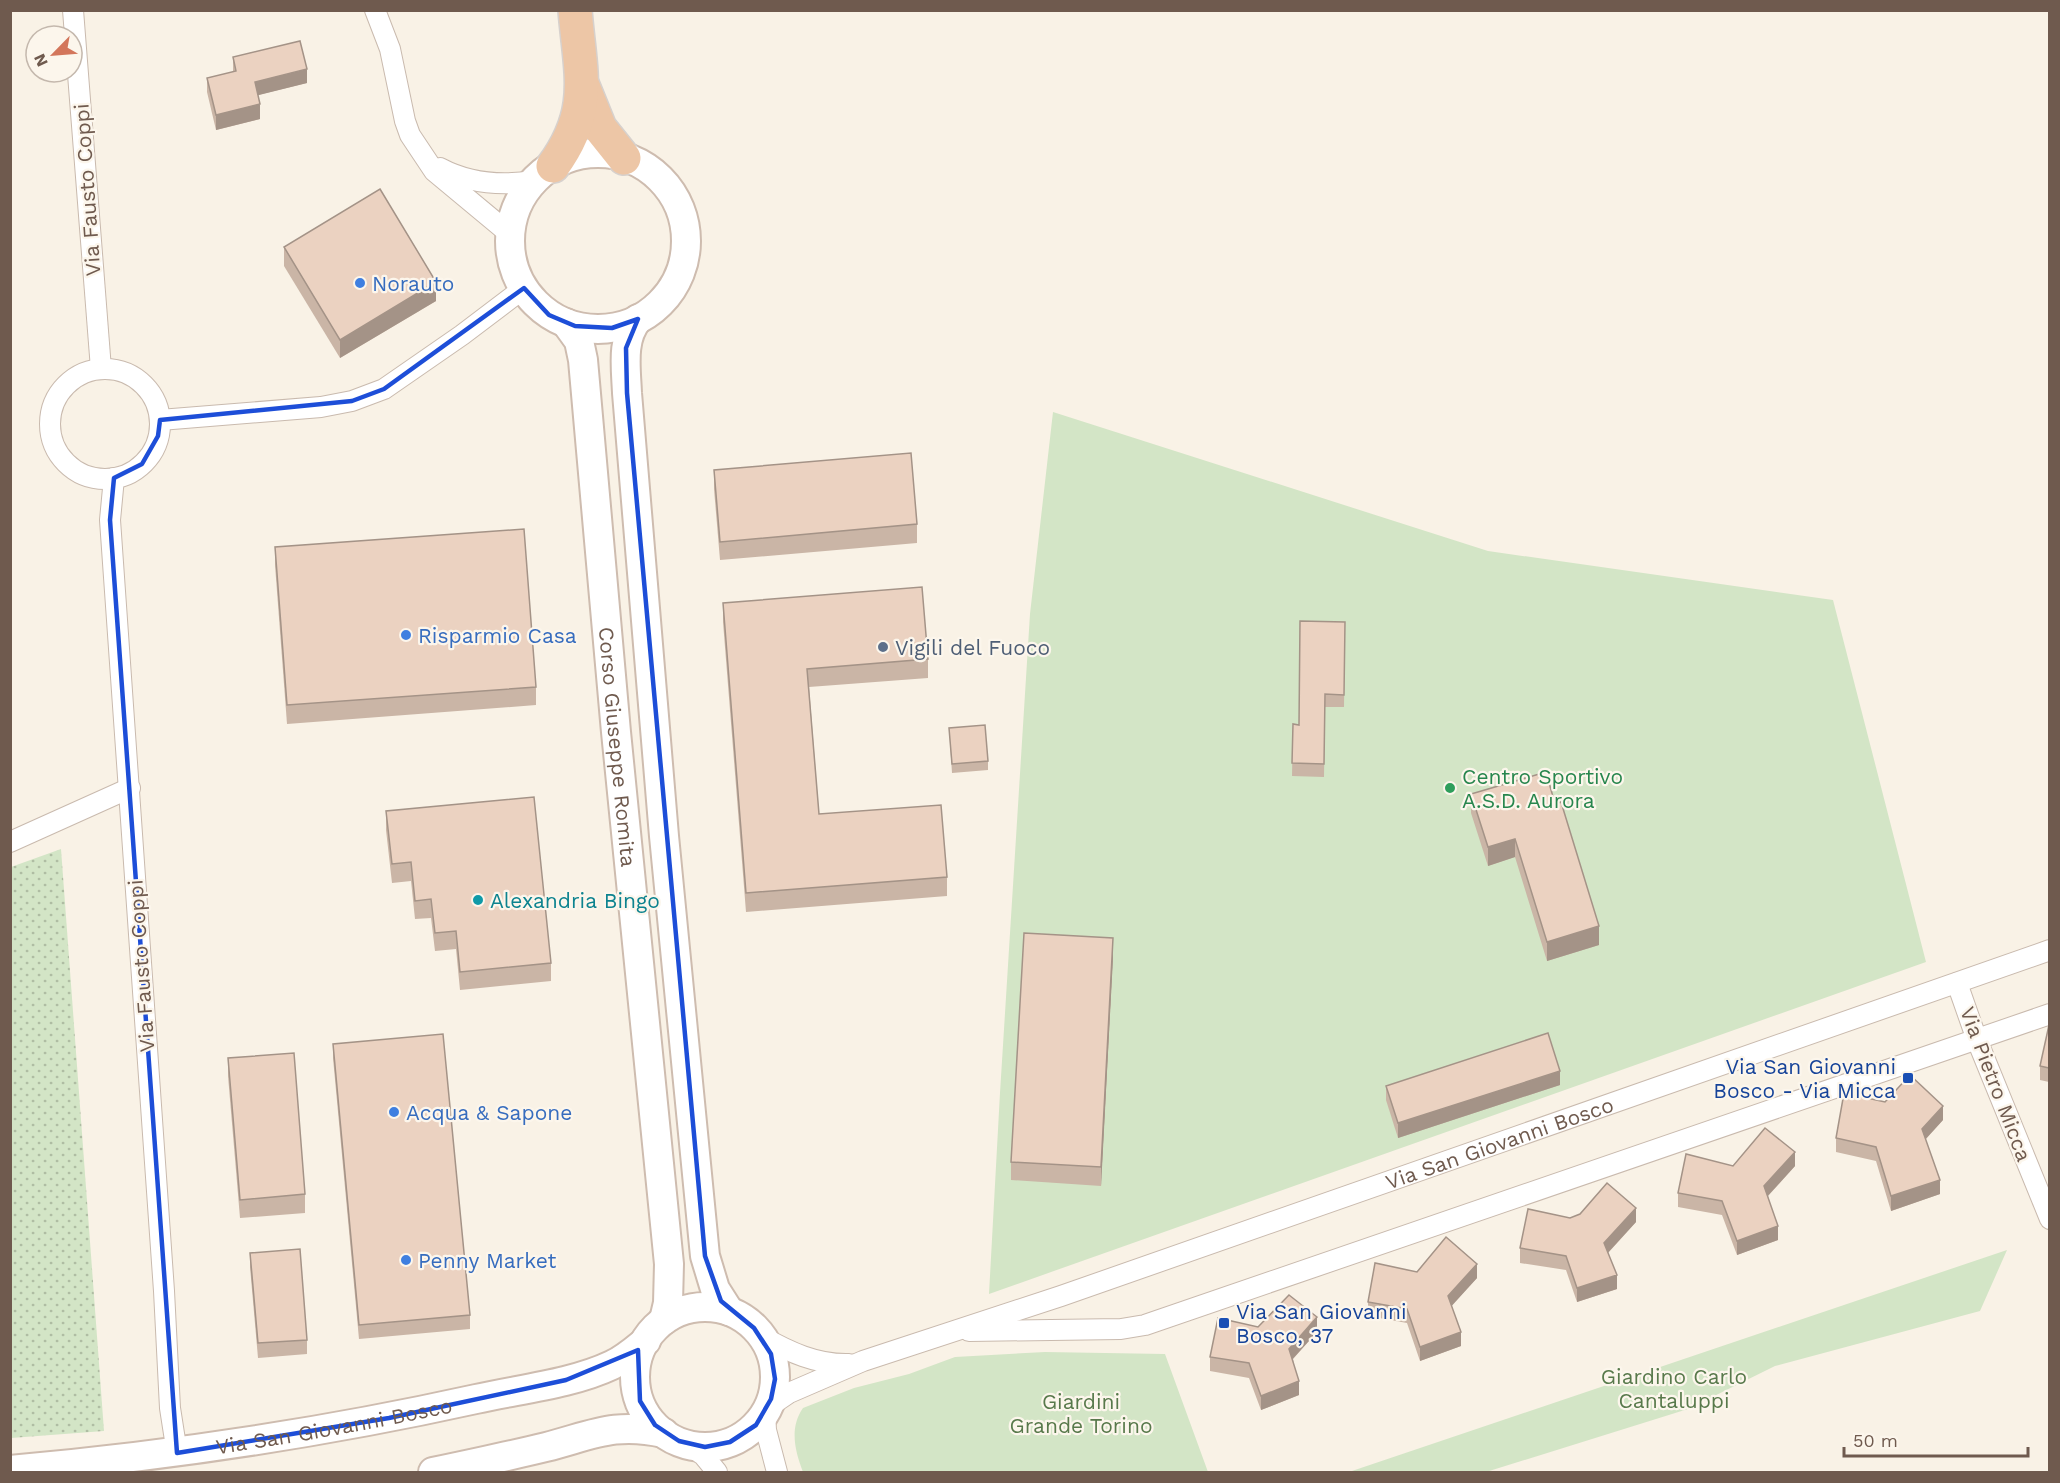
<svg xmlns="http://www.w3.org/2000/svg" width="2060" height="1483" viewBox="0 0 2060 1483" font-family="'Work Sans',sans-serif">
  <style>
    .grass { fill: url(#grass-dots) }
    .park { fill: #d3e5c6 }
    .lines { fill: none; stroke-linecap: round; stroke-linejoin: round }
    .minor-casing { stroke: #c9baae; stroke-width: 22 }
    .secondary-casing { stroke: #cebcaf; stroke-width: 32 }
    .trunk-casing { stroke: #d7d1cd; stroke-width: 36 }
    .minor { stroke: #fff; stroke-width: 20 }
    .secondary { stroke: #fff; stroke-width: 28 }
    .trunk { stroke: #edc6a6; stroke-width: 33 }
    .wall { fill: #cab5a6 }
    .shaded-wall { fill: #a49387 }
    .building { fill: #ebd2c1; stroke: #a49387; stroke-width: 1.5 }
    .marked { fill: none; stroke: #1d4ed8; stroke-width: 4.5; stroke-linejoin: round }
    .shop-dot { fill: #3f7fe0; stroke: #fcf6ec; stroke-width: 2 }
    .service-dot { fill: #5c6f8a; stroke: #fcf6ec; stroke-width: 2 }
    .leisure-dot { fill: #2e9e5b; stroke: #fcf6ec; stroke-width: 2 }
    .culture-dot { fill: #0f9aa8; stroke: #fcf6ec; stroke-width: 2 }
    .transit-dot { fill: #1a4fb4; stroke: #fcf6ec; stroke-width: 2 }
    .labels { text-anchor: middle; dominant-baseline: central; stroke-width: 4.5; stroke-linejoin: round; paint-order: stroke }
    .street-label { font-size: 21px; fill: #6f5a4e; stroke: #fcf6ec }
    .shop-label { font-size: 21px; fill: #366cbe; stroke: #fcf6ec; text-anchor: start }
    .service-label { font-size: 21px; fill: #4e5e75; stroke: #fcf6ec; text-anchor: start }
    .leisure-label { font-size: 21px; fill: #27864d; stroke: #fcf6ec; text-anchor: start }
    .culture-label { font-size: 21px; fill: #0d838f; stroke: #fcf6ec; text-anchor: start }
    .transit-label { font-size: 21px; fill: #164399; stroke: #fcf6ec; text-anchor: end }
    .park-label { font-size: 21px; fill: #58794b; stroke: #fcf6ec }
  </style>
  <defs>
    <pattern id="grass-dots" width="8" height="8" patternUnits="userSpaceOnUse" patternTransform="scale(1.5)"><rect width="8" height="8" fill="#d3e5c6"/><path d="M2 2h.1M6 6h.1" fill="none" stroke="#afbda3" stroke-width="1.8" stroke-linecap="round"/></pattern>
  </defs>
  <rect width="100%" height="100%" fill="#f9f2e6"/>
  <polygon class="grass" points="61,849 104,1431 11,1438 11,867"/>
  <g class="park">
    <polygon points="1053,412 1488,551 1833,600 1926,962 989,1294 1000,1093 1030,614"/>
    <polygon points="2007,1250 1980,1311 1775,1366 1688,1409 1486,1472 1349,1472"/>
    <path d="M1045,1352L1165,1354L1208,1472H803C795,1451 789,1428 803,1408L854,1388L909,1374L955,1357Z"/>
  </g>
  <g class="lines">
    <defs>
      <g id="minor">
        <polyline points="73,10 101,369"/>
        <polyline points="375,10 390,49 405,121 410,135 434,171 511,235"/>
        <path d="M440,168C470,184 501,186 534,181"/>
        <circle cx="105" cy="424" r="55"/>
        <polyline points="160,420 321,407 352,401 384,389 462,335 524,288"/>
        <polyline points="114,478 110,520 164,1291 170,1408 177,1453"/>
        <polyline points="10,842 130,788"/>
        <polyline points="1957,983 1977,1040 2050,1219"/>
        <polyline points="969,1331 1121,1329 1145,1325 2050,1014"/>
        <path d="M761,1336C789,1352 817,1365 849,1364"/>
        <path id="s1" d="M767,1408L789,1393L863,1361L1061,1296L2050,950"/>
        <polyline points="765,1413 766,1430 777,1472"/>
        <polyline points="689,1445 703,1455 717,1472"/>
      </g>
      <g id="secondary">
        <circle cx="598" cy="241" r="88"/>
        <path d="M638,319C621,339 626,368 627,393L664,836L705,1256L715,1289L729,1311"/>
        <path id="s2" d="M566,323L579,341L583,360L616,732L669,1264L668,1303L664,1320"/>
        <circle cx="705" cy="1377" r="70"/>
        <path id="s3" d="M10,1470C168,1456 322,1433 476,1399C520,1389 572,1384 612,1365C625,1359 635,1350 646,1341"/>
        <path d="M433,1472C471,1464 509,1456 546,1447C593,1435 614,1422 664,1433"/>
      </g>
      <g id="trunk">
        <polyline points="583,86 600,128 624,158"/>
        <path d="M553,166C594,110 580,73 575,10"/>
      </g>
    </defs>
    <use href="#minor" class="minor-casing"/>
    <use href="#secondary" class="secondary-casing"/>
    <use href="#trunk" class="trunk-casing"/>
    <use href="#minor" class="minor"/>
    <use href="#secondary" class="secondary"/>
    <use href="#trunk" class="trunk"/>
  </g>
  <g class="wall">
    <polygon points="233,57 307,83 258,95 260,119 216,130 207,92 207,78 233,72"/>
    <polygon points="284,247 436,301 340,358 284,266"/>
    <polygon points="714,470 917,524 917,543 720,560 714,489"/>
    <polygon points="275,547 536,687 536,705 287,724 275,565"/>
    <polygon points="723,603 928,659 928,678 809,687 819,814 947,877 947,896 746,912 723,622"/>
    <polygon points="1345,622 1344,707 1325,707 1324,777 1292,776 1293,724 1299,725"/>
    <polygon points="949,728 988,761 988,770 952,773"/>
    <polygon points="1546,772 1599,945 1547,961 1515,857 1488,866 1471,813 1471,794"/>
    <polygon points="386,811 551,963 551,981 460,990 456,949 435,951 431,918 415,919 411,881 392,883 386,830"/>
    <polygon points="1113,957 1101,1186 1011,1180 1011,1162"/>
    <polygon points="2049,1025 2049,1082 2040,1080 2040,1066"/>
    <polygon points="333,1044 470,1315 470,1329 359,1339 333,1058"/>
    <polygon points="228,1058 305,1194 305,1213 240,1218 228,1076"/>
    <polygon points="1560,1085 1398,1138 1386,1100 1386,1086"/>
    <polygon points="1943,1120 1925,1140 1940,1194 1891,1211 1876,1161 1836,1152 1836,1138"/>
    <polygon points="1733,1166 1795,1166 1768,1196 1778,1240 1737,1255 1722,1215 1678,1207 1678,1193"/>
    <polygon points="1570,1218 1636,1222 1608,1253 1617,1289 1577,1302 1566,1270 1520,1263 1520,1248"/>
    <polygon points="250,1253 307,1340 307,1354 258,1358 250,1267"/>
    <polygon points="1417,1272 1477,1278 1451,1306 1461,1346 1420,1361 1407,1323 1368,1316 1368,1302"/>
    <polygon points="1258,1327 1317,1332 1293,1359 1299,1395 1261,1410 1249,1378 1210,1371 1210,1357"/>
  </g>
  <g class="shaded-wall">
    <polygon points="307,69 307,83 255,96 255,82"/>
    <polygon points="260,104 260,119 216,130 216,115"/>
    <polygon points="436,282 436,301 340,358 340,340"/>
    <polygon points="1515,839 1515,857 1488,866 1488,847"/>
    <polygon points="1599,926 1599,945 1547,961 1547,942"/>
    <polygon points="1113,938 1113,957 1101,1186 1101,1167"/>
    <polygon points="1560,1071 1560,1085 1398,1138 1398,1123"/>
    <polygon points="1943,1106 1943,1120 1922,1143 1922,1129"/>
    <polygon points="1795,1152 1795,1166 1764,1200 1764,1186"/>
    <polygon points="1940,1180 1940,1194 1891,1211 1891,1196"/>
    <polygon points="1636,1208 1636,1222 1604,1257 1604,1243"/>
    <polygon points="1778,1226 1778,1240 1737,1255 1737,1241"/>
    <polygon points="1477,1264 1477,1278 1448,1310 1448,1296"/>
    <polygon points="1617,1275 1617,1289 1577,1302 1577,1288"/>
    <polygon points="1317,1317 1317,1332 1289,1363 1289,1349"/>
    <polygon points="1461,1332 1461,1346 1420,1361 1420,1347"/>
    <polygon points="1299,1381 1299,1395 1261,1410 1261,1396"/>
  </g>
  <g class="building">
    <polygon points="300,41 307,69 255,82 260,104 216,115 207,78 236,71 233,57"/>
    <polygon points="380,189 436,282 340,340 284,247"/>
    <polygon points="911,453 917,524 720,542 714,470"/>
    <polygon points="524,529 536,687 287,705 275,547"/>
    <polygon points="922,587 928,659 807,669 819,814 941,805 947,877 746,893 723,603"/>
    <polygon points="1300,621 1345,622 1344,695 1325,694 1324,764 1292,763 1293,724 1299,725"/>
    <polygon points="985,725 988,761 952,764 949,728"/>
    <polygon points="1546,772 1555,804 1561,802 1599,926 1547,942 1515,839 1488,847 1471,794"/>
    <polygon points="534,797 551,963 460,972 456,931 435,933 431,899 415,901 411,862 392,864 386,811"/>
    <polygon points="1024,933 1113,938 1101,1167 1011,1162"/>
    <polygon points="2049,1025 2049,1068 2040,1066"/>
    <polygon points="1548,1033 1560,1071 1398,1123 1386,1086"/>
    <polygon points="443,1034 470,1315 359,1325 333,1044"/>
    <polygon points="294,1053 305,1194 240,1200 228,1058"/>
    <polygon points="1910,1075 1943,1106 1922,1129 1940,1180 1891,1196 1876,1147 1836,1138 1844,1093 1885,1102"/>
    <polygon points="1765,1128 1795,1152 1764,1186 1778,1226 1737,1241 1722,1201 1678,1193 1686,1154 1733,1166"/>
    <polygon points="1607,1183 1636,1208 1604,1243 1617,1275 1577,1288 1566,1256 1520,1248 1528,1209 1570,1218 1580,1214"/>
    <polygon points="1446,1237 1477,1264 1448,1296 1461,1332 1420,1347 1407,1309 1368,1302 1375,1263 1417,1272"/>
    <polygon points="300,1249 307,1340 258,1343 250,1253"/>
    <polygon points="1289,1295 1317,1317 1289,1349 1299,1381 1261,1396 1249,1363 1210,1357 1218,1318 1258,1327"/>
  </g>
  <path class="marked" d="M524,288L549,315L575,326L612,328L638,319L626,348L627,393L705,1256L721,1301L754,1328L771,1354L775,1379L771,1399L756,1425L730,1442L705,1447L679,1441L655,1425L640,1401L638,1350L566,1380L389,1418L177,1453L110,520L114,478L142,464L158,436L160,420L352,401L384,389Z"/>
  <g class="shop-dot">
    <circle cx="360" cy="283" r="6"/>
    <circle cx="406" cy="635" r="6"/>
    <circle cx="394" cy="1112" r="6"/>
    <circle cx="406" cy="1260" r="6"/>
  </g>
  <circle class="service-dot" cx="883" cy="647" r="6"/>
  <circle class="leisure-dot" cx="1450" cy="788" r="6"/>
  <circle class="culture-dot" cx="478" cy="900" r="6"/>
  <g class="transit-dot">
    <rect x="1902" y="1072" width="12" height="12" rx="3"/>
    <rect x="1218" y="1317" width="12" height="12" rx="3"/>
  </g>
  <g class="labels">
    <g class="street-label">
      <text transform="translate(87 190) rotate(-94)">Via Fausto Coppi</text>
      <text stroke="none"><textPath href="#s2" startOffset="430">Corso Giuseppe Romita</textPath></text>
      <text transform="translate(141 966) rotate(-94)">Via Fausto Coppi</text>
      <text transform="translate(1996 1084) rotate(69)">Via Pietro Micca</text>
      <text stroke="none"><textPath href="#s1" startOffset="780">Via San Giovanni Bosco</textPath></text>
      <text stroke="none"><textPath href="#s3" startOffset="327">Via San Giovanni Bosco</textPath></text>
    </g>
    <g class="shop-label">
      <text x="372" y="283">Norauto</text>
      <text x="418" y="635">Risparmio Casa</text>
      <text x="406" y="1112">Acqua &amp; Sapone</text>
      <text x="418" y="1260">Penny Market</text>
    </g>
    <g class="service-label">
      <text x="895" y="647">Vigili del Fuoco</text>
    </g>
    <g class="leisure-label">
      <text x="1462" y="776">Centro Sportivo<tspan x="1462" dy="24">A.S.D. Aurora</tspan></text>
    </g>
    <g class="culture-label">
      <text x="490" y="900">Alexandria Bingo</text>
    </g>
    <g class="transit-label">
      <text x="1896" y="1066">Via San Giovanni<tspan x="1896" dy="24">Bosco - Via Micca</tspan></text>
      <text x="1236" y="1311" text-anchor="start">Via San Giovanni<tspan x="1236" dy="24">Bosco, 37</tspan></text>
    </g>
    <g class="park-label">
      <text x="1674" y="1376">Giardino Carlo<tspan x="1674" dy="24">Cantaluppi</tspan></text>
      <text x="1081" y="1401">Giardini<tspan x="1081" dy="24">Grande Torino</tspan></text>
    </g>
  </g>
  <rect width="2060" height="1483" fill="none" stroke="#6f5a4e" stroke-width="24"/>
  <g transform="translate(54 54) rotate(245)"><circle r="28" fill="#fcf6ec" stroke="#c4b8ad" stroke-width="1.5"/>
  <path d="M0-4.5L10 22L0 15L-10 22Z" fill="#d3765b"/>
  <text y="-9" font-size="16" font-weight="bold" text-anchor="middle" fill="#6f5a4e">N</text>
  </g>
  <path d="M1844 1447v9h184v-9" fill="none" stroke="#6f5a4e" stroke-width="3"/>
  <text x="1853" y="1447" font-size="18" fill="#6f5a4e" stroke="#fcf6ec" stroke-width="4.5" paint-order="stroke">50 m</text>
</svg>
